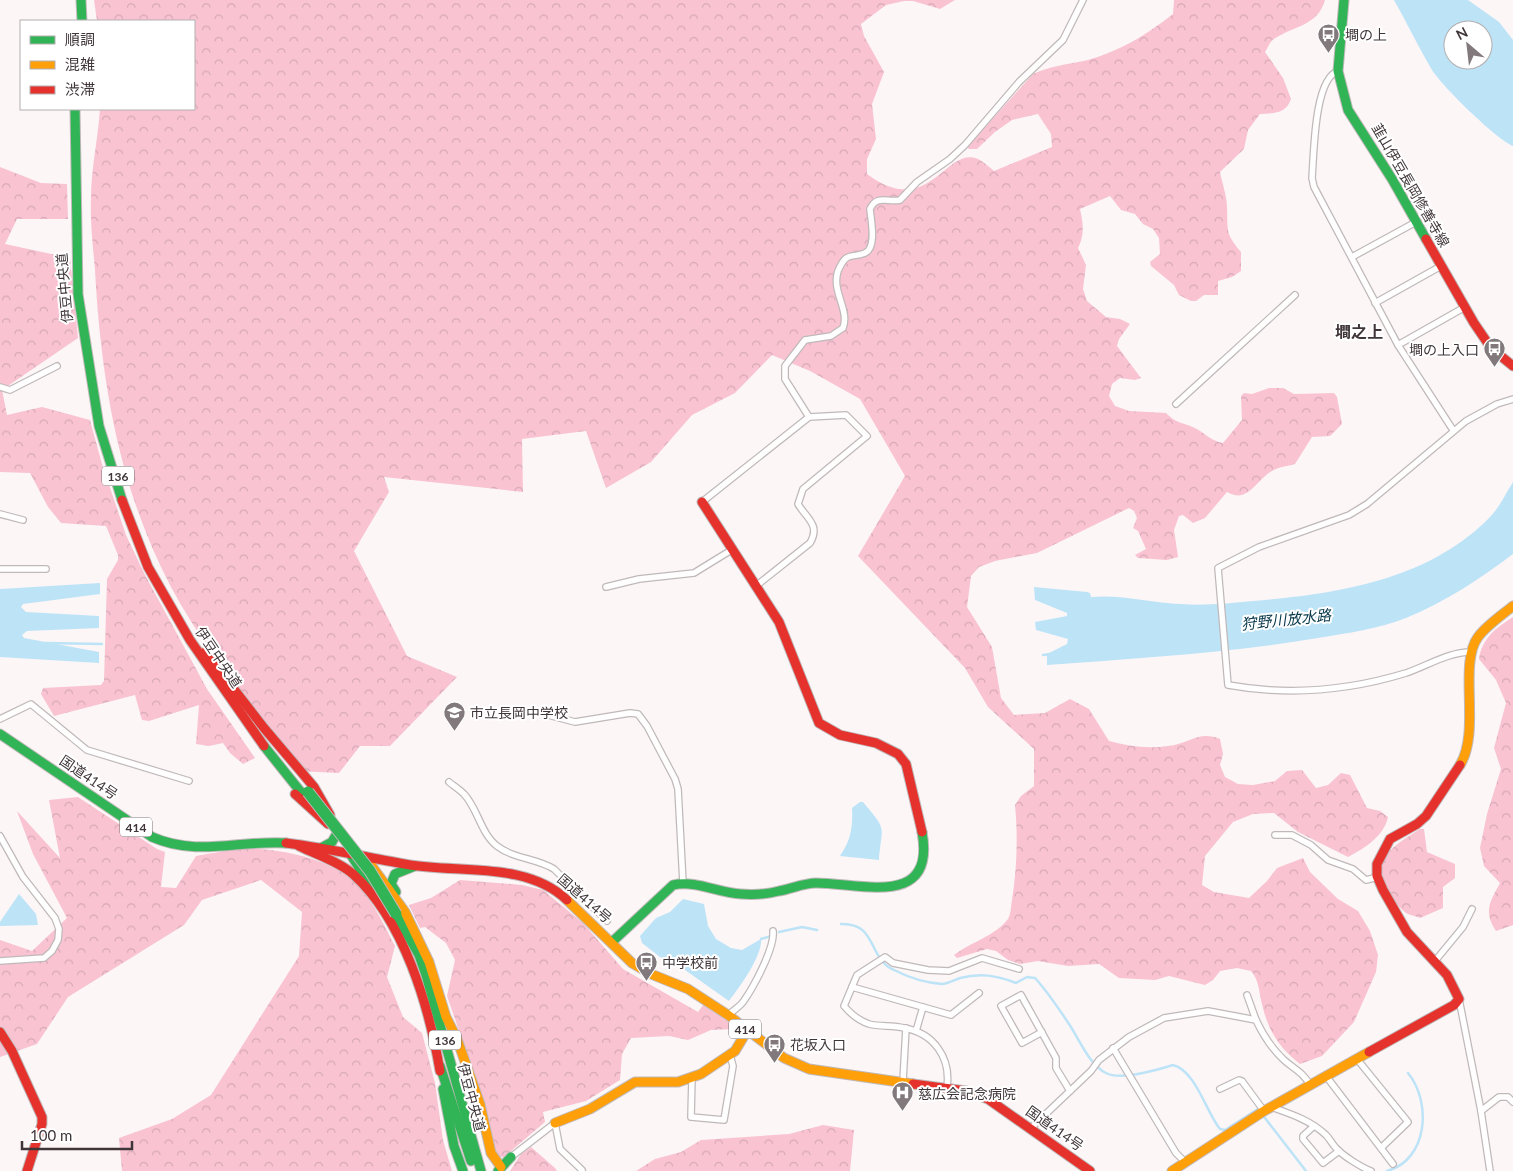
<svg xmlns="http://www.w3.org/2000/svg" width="1513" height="1171" viewBox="0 0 1513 1171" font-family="Lato,'Noto Sans JP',sans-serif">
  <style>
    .forest { fill: url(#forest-crowns) }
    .water { fill: #bde3f7; fill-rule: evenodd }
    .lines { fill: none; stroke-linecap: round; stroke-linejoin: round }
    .stream { stroke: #bde3f7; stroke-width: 2.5 }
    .street-casing { stroke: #c0b9ba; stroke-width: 8 }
    .fast-casing { stroke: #c0b9ba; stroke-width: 11 }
    .slow-casing { stroke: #c0b9ba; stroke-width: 11 }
    .jam-casing { stroke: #c0b9ba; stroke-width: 11 }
    .street { stroke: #fffefe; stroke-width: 5.5 }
    .fast { stroke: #30b455; stroke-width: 9 }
    .slow { stroke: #ff9f0a; stroke-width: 9 }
    .jam { stroke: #e5322d; stroke-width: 9 }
    .fast-bridge-casing { stroke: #c0b9ba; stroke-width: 13; stroke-linecap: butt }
    .fast-bridge { stroke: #30b455; stroke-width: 11 }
    .labels { text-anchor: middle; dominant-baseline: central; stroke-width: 4; stroke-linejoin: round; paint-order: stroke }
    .shield { fill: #fff; stroke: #797274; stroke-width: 1 }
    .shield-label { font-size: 12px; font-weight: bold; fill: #403639 }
    .poi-label { font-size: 14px; fill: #403639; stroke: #fff; text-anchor: start }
    .street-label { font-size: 14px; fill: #403639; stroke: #fff }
    .water-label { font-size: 15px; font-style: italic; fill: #06374a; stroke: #fff }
    .quarter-label { font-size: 16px; font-weight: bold; fill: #403639; stroke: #fff }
  </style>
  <defs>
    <pattern id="forest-crowns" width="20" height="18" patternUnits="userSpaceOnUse" patternTransform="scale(1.25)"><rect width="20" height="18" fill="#f9c3d2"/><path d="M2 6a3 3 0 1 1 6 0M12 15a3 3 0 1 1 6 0" fill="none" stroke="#d6a8b5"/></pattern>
  </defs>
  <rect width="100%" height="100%" fill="#fcf6f7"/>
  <g class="forest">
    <path d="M94,0H955L940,9L913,1H904L886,5L861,24L864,36L884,72L872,104L876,139L867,159V174C930,221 945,145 978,159C984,162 989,167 994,171L1052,147L1051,134L1038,114L1012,120L995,132L977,149H969L967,147L1033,74C1050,66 1070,64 1088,60C1120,51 1148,34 1173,14L1174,0H1325C1318,26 1293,26 1274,39C1270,41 1268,48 1265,52L1283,78L1291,99C1286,114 1274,113 1260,114L1248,130L1244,149L1220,172C1222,183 1227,196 1227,208C1228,231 1225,233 1241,252V271L1232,277L1218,281V295H1204L1196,301H1191L1179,295L1174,285L1151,266L1150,262L1160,254L1159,238L1153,229L1143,224L1135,214L1121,210L1110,196L1080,209C1083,223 1085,234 1078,248L1086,265L1083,289L1087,301L1106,317L1120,319L1130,324L1119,339L1117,346L1141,378L1135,380L1120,378L1112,384L1109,396L1115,406L1129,411L1166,413C1177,424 1182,422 1195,428C1205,433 1211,441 1223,443L1242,420L1241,396L1244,393L1252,394L1269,388H1283L1294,394L1334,393L1337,397L1342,424L1330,436L1312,437L1295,464C1288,466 1278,467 1272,471C1255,481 1248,504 1227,492L1205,518L1193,523L1183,515L1179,516L1174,530L1178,557L1167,560L1138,558L1135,555L1146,549L1138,531L1133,528L1137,518L1134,511L1129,508L1037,553L995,561L979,567L971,576L967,607L992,647L1001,698L1014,715L1045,713L1070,699L1089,709L1109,741C1128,746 1147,749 1168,746C1189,744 1199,730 1220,739L1223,754L1220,765L1225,777L1238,784L1253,785L1275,781L1287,771L1302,770L1316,788L1328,785L1341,773L1350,775L1367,808L1380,811L1388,817C1384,836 1365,848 1348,857L1298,832L1274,813L1253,814L1233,822L1205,856L1202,885L1214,892L1249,898L1267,881L1277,868L1303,858L1310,872L1338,899L1358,911L1370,931L1378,955L1376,972L1354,1022L1322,1056L1300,1064C1277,1046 1267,1028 1261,1000C1259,989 1258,979 1251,971L1237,968L1220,971L1213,980L1205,985L1169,976L1155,980L1119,978L1099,964L1068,966L1038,961L1020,964L1008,960L996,951L987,949L957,958L954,955C971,942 995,936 1008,919C1011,914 1011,905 1012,900C1017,868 1018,837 1015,805L1021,796L1034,786V749L988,707L965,668L858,556L905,476L860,399L810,371L772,355L735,393L692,415L651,462L606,488L586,431L522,439L523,492L384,477L389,492L354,551L407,656L457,677L390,746H360L339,773L297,771C254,711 206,652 171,587C119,488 101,381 95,270C93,247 90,222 91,199C91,169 98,139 100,109H194V21H97Z"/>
    <polygon points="0,167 41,183 67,184 68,219 17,219 5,244 70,258 78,338 2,390 7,415 42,407 90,420 102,464 126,535 145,575 207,689 255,758 243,764 230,753 223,743 209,746 196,744 199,705 149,721 142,720 135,695 54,716 41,694 43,688 101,685 104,681 107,579 118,560 118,555 106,526 61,523 48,507 30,473 0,472"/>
    <path d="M1513,617V925L1496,931C1483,911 1490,902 1500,883L1484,866L1480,848L1487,814L1501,769L1494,748L1506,703L1496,680L1479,659C1482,638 1496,628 1513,617Z"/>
    <path d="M78,797L157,849L165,852L161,887L176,888L196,856C216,853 237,848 257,849C285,850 330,860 351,879C372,897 383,923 395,946L387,977L403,1017L422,1033L435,1083L443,1140L452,1171H122L119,1138L172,1119L211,1095L299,956L302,912L261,880L202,900L184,925L68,997L37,1044L0,1057V940L32,951L67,918L33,854L17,811L60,858L49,800Z"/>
    <path d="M1420,829H1424L1427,852L1455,864V878L1443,887V908L1420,918C1416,916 1409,915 1406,913C1394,904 1377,877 1383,861C1388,848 1409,836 1420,829Z"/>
    <polygon points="460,880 522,885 543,890 583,923 623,969 698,1012 703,1005 730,1023 733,1029 711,1030 688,1040 669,1036 631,1038 622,1054 620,1080 586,1101 543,1112 545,1122 504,1157 499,1157 495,1149 488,1115 447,996 455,960 446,943 425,927 420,928 409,905 431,898"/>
    <polygon points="823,1125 854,1130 850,1171 636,1171 655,1159 681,1152 701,1140 789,1134"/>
    <polygon points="531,1147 555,1168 557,1171 510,1171 521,1154"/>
  </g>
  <g class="water">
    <path d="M1394,0H1468L1499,22L1513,40V146C1495,138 1443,87 1432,70C1419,48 1407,23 1394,0ZM1453,30H1483V60H1453Z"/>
    <path d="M1513,482V554C1480,579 1445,602 1406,618C1379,629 1347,633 1318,638C1229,653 1138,658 1047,665V654L1067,644L1068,639L1036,630L1035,622L1067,616V613L1035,600L1034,587L1087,592L1090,593L1091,597C1122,594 1151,603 1181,604C1205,606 1230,603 1253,601C1337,594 1429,580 1490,517C1499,508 1506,493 1513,482Z"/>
    <polygon points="100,583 100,594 23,604 21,607 26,612 99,616 99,628 27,631 22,635 24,638 99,652 99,663 0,657 0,589"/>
    <path d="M860,802H863C888,832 882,824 879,860L840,856C851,840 853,827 852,808Z"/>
    <polygon points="19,894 36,914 38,925 0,926 0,922"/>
    <path d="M683,899L704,904L708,926L716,939L731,948L742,950L761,939C763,955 739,988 729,1001L675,963L660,957L642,943L640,936L656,918L670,912Z"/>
  </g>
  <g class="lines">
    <g class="stream">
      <polyline points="46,643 102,644"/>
      <polyline points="1043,655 1050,654"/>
      <path d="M841,924C878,923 867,958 894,970C908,977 926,983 942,984C948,984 954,980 960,978C980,973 996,975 1016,983L1027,977L1035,978C1047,991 1057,1006 1067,1021C1078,1036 1088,1064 1106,1073C1121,1081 1157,1070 1173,1065C1196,1071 1206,1112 1220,1129L1225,1130L1258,1109L1306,1171"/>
      <polyline points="779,932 802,927 817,930"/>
      <polyline points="761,939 771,936"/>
      <path d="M1387,1171C1428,1160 1432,1102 1408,1073"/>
    </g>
    <defs>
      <g id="street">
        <path d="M1338,71C1314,79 1314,154 1312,178L1314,187L1398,345L1453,430"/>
        <polyline points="1352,257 1416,222"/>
        <polyline points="1375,303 1441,266"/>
        <polyline points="1398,345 1465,307"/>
        <polyline points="0,387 10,390 57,366"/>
        <polyline points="1176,404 1295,295"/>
        <path d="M809,417L785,379V366L805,340L831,336L843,328C850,310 831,291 838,271C847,250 851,259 865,253C877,248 871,220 870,209C877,194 888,203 900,200L917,182L950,159L965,145L1019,82L1063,40L1083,0"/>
        <path d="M702,502L809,417L846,415L867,436L803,489L798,504C806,518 821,525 810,543L756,586"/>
        <polyline points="0,514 23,520"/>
        <polyline points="0,569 46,569"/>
        <polyline points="606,587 639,579 694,573 733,549"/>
        <path d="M1471,652C1448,652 1427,666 1406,673C1347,691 1289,696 1228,685L1218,568L1259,547L1349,515L1367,504L1466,421L1497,404L1513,399"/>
        <polyline points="548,715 575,722 630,713 638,714 647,726 675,779 678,789 683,883"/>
        <polyline points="0,719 31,704 87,750 189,781"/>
        <path d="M449,782C454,786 460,790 464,794C478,809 481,834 497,846C514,859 536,858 554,869L607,921"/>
        <polyline points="1275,835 1292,835 1311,845 1328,860 1353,869 1366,880 1378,877"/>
        <polyline points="0,836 23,877 55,918 59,929 58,940 52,951 44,958 0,961"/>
        <polyline points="1435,961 1463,927 1472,909"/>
        <polyline points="852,987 951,1015 979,993"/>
        <polyline points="1247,995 1256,1020"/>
        <polyline points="1459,999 1481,1111 1490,1171"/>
        <path d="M728,1015C733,1011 739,1007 743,1002C753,988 775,948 773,931"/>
        <polyline points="916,1031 923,1007"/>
        <polyline points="1042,1032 1022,1043 1001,1006 1021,995 1056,1058 1056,1068 1070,1091"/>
        <polyline points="1113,1048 1176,1153 1185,1162"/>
        <polyline points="1357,1059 1408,1122 1381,1148"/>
        <polyline points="1326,1076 1393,1164"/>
        <polyline points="692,1078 691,1117 724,1120 733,1066 730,1055"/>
        <polyline points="903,1081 906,1028"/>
        <path d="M947,1087C951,1058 934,1033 904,1028C893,1025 880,1027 869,1024C860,1021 850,1013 844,1006L857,975L885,957L893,963L928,970L949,971L982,958L1019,969"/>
        <polyline points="1220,1089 1239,1080 1242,1081 1264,1111"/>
        <path d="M1271,1107C1291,1114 1310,1120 1326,1135C1330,1139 1332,1144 1336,1148C1343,1156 1361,1167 1371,1171"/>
        <polyline points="1481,1111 1499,1097 1508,1097 1513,1102"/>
        <polyline points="1314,1126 1303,1136 1303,1139 1323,1163 1339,1151"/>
        <path d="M1030,1129L1091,1071L1099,1060L1129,1037L1164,1018L1208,1011L1256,1020C1263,1035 1272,1049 1284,1060C1294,1069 1303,1072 1310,1085"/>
        <polyline points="511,1157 555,1123 560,1149 582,1170"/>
      </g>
      <g id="fast">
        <polyline points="81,0 82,21"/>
        <polyline points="1344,0 1338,71 1348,110 1392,179 1426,239"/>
        <polyline points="75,109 78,294 99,426 122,500"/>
        <path d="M0,734L152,837C198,857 238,840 286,843"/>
        <polyline points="264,746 304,796"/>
        <polyline points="319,849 332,842 336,835"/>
        <polyline points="351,855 372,888"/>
        <polyline points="396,892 391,884 395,874 415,866"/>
        <polyline points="396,914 419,955 426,975 481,1171"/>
        <path d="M612,942L673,885C696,880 718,893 741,894C752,895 767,894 779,891C791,889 804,883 816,883C861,883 936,909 922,832"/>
        <polyline points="440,1066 471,1161"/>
        <polyline points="443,1089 454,1146 463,1171"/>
        <polyline points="498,1171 511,1157"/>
      </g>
      <g id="slow">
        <path d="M1460,765C1481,731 1458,664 1478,637C1487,625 1502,615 1513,606"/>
        <polyline points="371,865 405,912 429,962 446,1017 457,1039 480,1104 491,1153 501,1167"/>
        <polyline points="567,900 632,963 651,974 688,989 728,1015 784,1058 809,1069 913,1084"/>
        <polyline points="555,1123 590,1109 635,1082 678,1082 701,1074 735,1051 747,1031"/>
        <polyline points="1172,1171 1264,1111 1369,1052"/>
      </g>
      <g id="jam">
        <polyline points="1426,239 1474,323 1491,348 1513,366"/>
        <polyline points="122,500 148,567 190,640 264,746"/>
        <polyline points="702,502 779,622 819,723 840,735 876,743 898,754 906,764 922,832"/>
        <polyline points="205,652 264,728 314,787 330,815"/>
        <polyline points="295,794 328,824"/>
        <path d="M286,843C328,848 369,858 410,865C462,873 527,862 567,900"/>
        <path d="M299,846C317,855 338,861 353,874C404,920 429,1006 440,1071"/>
        <polyline points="0,1032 12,1051 42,1117 42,1124 27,1171"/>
        <polyline points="1369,1052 1454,1005 1459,999 1447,975 1407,932 1383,890 1377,876 1377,864 1390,839 1417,824 1426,816 1460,765"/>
        <polyline points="913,1084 966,1091 988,1099 1090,1171"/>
      </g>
    </defs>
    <use href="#street" class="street-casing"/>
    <use href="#fast" class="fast-casing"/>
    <use href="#slow" class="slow-casing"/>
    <use href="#jam" class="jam-casing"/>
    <use href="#street" class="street"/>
    <use href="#fast" class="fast"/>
    <use href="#slow" class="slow"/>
    <use href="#jam" class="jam"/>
    <defs>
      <polyline id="fast-bridge" points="308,792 370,871 396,914"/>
    </defs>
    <use href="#fast-bridge" class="fast-bridge-casing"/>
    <use href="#fast-bridge" class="fast-bridge"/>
  </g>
  <defs>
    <symbol id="bus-pin" viewBox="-11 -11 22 30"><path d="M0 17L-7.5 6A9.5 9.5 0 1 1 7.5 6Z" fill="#82797c" stroke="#fff"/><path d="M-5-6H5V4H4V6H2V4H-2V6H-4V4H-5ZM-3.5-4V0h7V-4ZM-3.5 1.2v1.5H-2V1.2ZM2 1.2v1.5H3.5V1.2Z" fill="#fff"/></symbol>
    <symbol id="school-pin" viewBox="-11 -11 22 30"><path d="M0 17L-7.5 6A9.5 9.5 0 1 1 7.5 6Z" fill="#82797c" stroke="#fff"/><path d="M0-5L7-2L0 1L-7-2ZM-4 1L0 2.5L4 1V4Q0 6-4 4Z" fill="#fff"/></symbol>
    <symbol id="hospital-pin" viewBox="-11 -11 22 30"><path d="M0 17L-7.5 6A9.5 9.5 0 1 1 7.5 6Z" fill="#82797c" stroke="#fff"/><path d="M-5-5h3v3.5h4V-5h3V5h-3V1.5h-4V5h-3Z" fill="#fff"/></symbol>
  </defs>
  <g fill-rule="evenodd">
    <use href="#bus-pin" x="1316" y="22" width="25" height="34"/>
    <use href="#bus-pin" x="1482" y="336" width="25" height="34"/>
    <use href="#school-pin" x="442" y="700" width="25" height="34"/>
    <use href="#bus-pin" x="634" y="950" width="25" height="34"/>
    <use href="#bus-pin" x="762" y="1032" width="25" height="34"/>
    <use href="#hospital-pin" x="890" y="1080" width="25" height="34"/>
  </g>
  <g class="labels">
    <g class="shield">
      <rect x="102" y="466.5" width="32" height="19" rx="4"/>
      <rect x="120" y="817.5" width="32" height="19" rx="4"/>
      <rect x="729" y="1019.5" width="32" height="19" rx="4"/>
      <rect x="429" y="1030.5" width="32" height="19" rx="4"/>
    </g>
    <g class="shield-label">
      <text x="118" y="476">136</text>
      <text x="136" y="827">414</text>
      <text x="745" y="1029">414</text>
      <text x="445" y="1040">136</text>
    </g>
    <g class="poi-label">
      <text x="1345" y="34">墹の上</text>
      <text x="1479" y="349" text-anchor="end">墹の上入口</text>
      <text x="470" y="712">市立長岡中学校</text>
      <text x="662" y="962">中学校前</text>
      <text x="790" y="1044">花坂入口</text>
      <text x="918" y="1093">慈広会記念病院</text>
    </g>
    <g class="street-label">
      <text transform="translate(1411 185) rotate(60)">韮山伊豆長岡修善寺線</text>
      <text transform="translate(64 288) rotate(-95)">伊豆中央道</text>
      <text transform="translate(219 657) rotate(56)">伊豆中央道</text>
      <text transform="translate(89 777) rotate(34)">国道414号</text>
      <text transform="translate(585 898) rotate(41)">国道414号</text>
      <text transform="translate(472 1097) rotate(75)">伊豆中央道</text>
      <text transform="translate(1055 1128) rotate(35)">国道414号</text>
    </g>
    <g class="water-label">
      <text transform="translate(1286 619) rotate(-6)">狩野川放水路</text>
    </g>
    <g class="quarter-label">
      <text x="1359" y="331">墹之上</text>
    </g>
  </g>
  <rect x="20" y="20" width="175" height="90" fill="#ffffff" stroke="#b3afb0"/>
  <rect x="30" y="36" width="25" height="8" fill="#30b455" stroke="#b3afb0"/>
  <text x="65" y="45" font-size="15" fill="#403639">順調</text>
  <rect x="30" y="61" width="25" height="8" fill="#ff9f0a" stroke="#b3afb0"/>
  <text x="65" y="70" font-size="15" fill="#403639">混雑</text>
  <rect x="30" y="86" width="25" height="8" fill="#e5322d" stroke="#b3afb0"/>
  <text x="65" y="95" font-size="15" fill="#403639">渋滞</text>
  <g transform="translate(1468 45) rotate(332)"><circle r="24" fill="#ffffff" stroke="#b3afb0"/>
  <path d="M0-4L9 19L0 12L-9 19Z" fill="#82797c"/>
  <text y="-8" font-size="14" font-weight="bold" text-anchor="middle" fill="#403639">N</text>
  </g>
  <path d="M22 1141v8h110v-8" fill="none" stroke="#403639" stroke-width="2.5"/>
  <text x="30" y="1141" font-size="15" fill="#403639" stroke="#ffffff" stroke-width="4" paint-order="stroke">100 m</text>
</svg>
